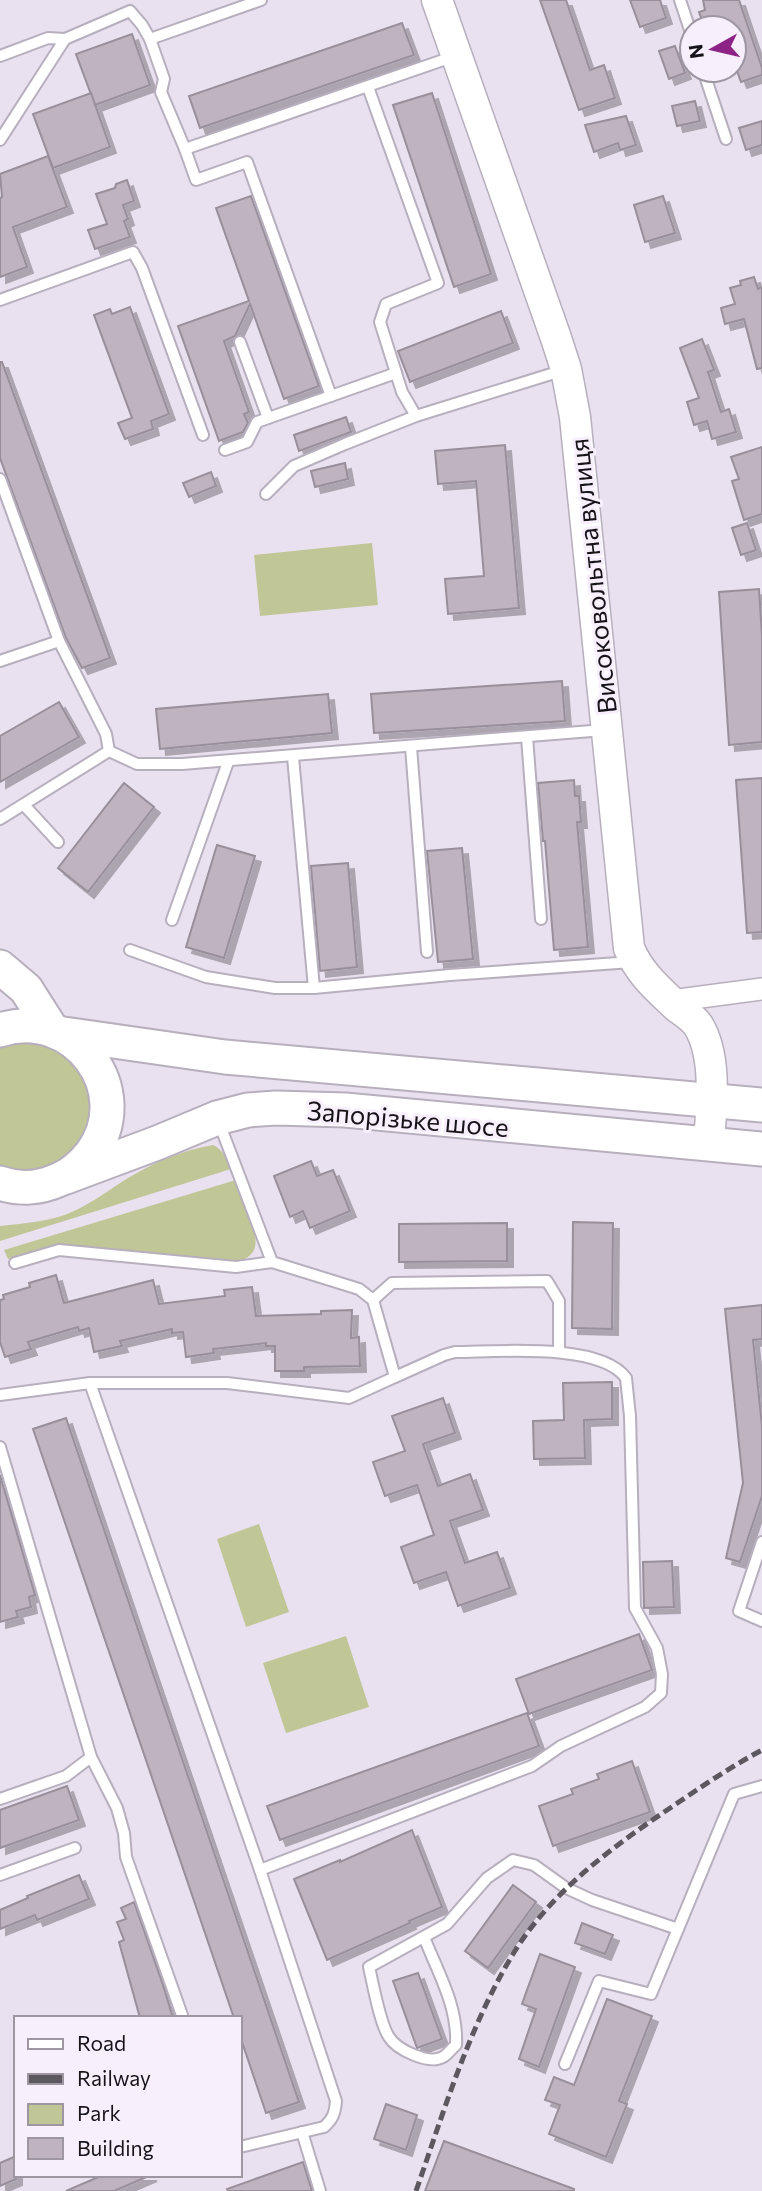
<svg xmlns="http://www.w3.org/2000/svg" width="762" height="2191" viewBox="0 0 762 2191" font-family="Commissioner,sans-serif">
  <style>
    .green { fill: #c0c696 }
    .building { fill: #beb3bf; stroke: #998f9b; stroke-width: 2; filter: url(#shadow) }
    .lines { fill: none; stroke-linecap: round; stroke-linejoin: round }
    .service-casing { stroke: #b7afbd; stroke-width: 14 }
    .minor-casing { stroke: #b7afbd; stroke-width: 24 }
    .secondary-casing { stroke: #b7afbd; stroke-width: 33 }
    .primary-casing { stroke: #b7afbd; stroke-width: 37 }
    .service { stroke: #fff; stroke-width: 10 }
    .minor { stroke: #fff; stroke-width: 21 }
    .secondary { stroke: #fff; stroke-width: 30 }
    .primary { stroke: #fff; stroke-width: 33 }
    .rail { stroke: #5d5860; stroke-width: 5; stroke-dasharray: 10 5; stroke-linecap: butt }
    .labels { text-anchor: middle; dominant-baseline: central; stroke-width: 6; stroke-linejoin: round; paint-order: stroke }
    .street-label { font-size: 26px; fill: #171419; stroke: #f8effd }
  </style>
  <defs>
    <filter id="shadow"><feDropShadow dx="6" dy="6" stdDeviation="0" flood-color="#0004"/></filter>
  </defs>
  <rect width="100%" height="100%" fill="#eae1f0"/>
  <g class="green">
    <polygon points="372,543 378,605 260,616 254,555"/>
    <polygon points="0,1043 53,1043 91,1080 91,1134 53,1172 0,1173"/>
    <path d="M213,1145C223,1149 227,1160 231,1169L0,1241V1226C25,1223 51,1222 74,1211C94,1202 110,1189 128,1178C155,1162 183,1150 213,1145Z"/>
    <path d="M236,1180C242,1196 261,1234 254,1250C251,1256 246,1258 241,1262L61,1245L8,1259L4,1250Z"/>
    <polygon points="259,1524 289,1612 246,1627 217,1539"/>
    <polygon points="346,1636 369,1707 286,1733 263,1663"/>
  </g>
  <g class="building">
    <polygon points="540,0 566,0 590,70 604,65 615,98 579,110"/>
    <polygon points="630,0 660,0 666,18 640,27"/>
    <polygon points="703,0 739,0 762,68 762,75 741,82 734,63 734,28 705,28 699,12 705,10"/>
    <polygon points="402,23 414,55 200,128 189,96"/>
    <polygon points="132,34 150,85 95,105 76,54"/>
    <polygon points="675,46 685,73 669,79 659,51"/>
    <polygon points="91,93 110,147 53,168 33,114"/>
    <polygon points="432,93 491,274 454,287 393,105"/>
    <polygon points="695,101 700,121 677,126 672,106"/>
    <polygon points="626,116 636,145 620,150 618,143 594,152 585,125"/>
    <polygon points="762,121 762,145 746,150 739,128"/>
    <polygon points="48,156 67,207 13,227 27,267 0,277 0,198 2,197 0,174"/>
    <polygon points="127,180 134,201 123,205 128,219 124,221 130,237 95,249 88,230 107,224 96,194 115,188 116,184"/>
    <polygon points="251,196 319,386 284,399 250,304 235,336 224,341 249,412 244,414 248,423 243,432 219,441 178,326 249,301 216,208"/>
    <polygon points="663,196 675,233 645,242 634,205"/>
    <polygon points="754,277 758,289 762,287 762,368 757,369 744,319 725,324 721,308 735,304 730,288 741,285 740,281"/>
    <polygon points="130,307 169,414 151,421 153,429 125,439 118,423 132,418 94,315 110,309 112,314"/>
    <polygon points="501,311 513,343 410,382 398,351"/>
    <polygon points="702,339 714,370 708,372 721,412 729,409 736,432 712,439 707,421 694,425 687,402 699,398 680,348"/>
    <polygon points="0,362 2,362 110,658 82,668 66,638 0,458"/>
    <polygon points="346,417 351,432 299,451 294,435"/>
    <polygon points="505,445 519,608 448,614 445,579 484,576 476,481 438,484 435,451"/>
    <polygon points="762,447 762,514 744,520 732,481 739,479 731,457"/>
    <polygon points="345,463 348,479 315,487 311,471"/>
    <polygon points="211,472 216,486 189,497 183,483"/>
    <polygon points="747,523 756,550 741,555 732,528"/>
    <polygon points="759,589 762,636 762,742 729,745 719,592"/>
    <polygon points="562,681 565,721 374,733 371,694"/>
    <polygon points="328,694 332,733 160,749 156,709"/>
    <polygon points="59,702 79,737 0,782 0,736"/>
    <polygon points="762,778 762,932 747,933 736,780"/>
    <polygon points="574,780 575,796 579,796 581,822 577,822 588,947 554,950 545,841 543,841 538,783"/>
    <polygon points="124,783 154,807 88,892 58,868"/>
    <polygon points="217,845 255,856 224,958 186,947"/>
    <polygon points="462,848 473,959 438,962 427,851"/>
    <polygon points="348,863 357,967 320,971 311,866"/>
    <polygon points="311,1161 317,1176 333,1170 350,1211 310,1228 303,1211 290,1217 274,1176"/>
    <polygon points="573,1222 613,1223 612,1329 572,1328"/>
    <polygon points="507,1223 507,1261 399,1262 399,1224"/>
    <polygon points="56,1275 64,1303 153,1280 159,1304 225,1296 224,1290 252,1287 256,1316 321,1314 321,1311 352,1310 351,1338 359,1337 360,1366 304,1367 304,1371 275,1371 275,1346 266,1346 266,1343 213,1349 214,1353 186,1357 183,1332 172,1333 172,1329 120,1341 122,1346 94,1352 89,1328 79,1331 78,1327 28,1342 31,1349 5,1357 0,1342 0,1300 4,1299 3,1295 30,1287 29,1283"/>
    <polygon points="762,1305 762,1339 753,1340 762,1426 762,1496 740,1562 726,1558 743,1483 725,1309"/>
    <polygon points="612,1382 612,1419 584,1420 585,1458 534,1459 533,1421 564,1420 563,1383"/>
    <polygon points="443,1398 455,1433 423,1444 438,1486 470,1474 483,1510 450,1521 465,1563 497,1552 510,1588 458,1606 446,1572 414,1583 401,1547 434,1535 417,1485 385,1496 373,1462 405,1451 392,1416"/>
    <polygon points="66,1418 299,2102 266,2113 240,2036 240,2018 234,2018 33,1429"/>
    <polygon points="0,1475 35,1595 29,1597 31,1607 16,1611 18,1617 0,1622"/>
    <polygon points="672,1561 674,1607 644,1608 643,1562"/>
    <polygon points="639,1634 652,1670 529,1714 516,1679"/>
    <polygon points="527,1713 539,1746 280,1840 267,1806"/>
    <polygon points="632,1761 650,1812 553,1846 539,1806 573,1794 571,1789 599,1779 597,1774"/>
    <polygon points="67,1786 79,1820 0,1848 0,1810"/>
    <polygon points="412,1830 442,1907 409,1921 410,1923 327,1960 294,1879 340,1860 340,1862"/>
    <polygon points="79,1875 89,1899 37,1920 35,1915 0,1929 0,1910 28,1898 27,1896"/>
    <polygon points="513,1885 536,1902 488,1968 465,1951"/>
    <polygon points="134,1902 163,1985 173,2018 140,2018 119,1942 124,1940 117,1922 126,1919 121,1908"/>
    <polygon points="582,1923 613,1935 605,1954 575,1943"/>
    <polygon points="540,1954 575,1967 539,2067 519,2059 536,2009 522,2004"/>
    <polygon points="418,1973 442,2039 417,2048 393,1981"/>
    <polygon points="607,1999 652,2016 619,2101 627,2104 606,2157 549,2134 560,2105 545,2100 554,2077 574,2085"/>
    <polygon points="386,2104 417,2115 406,2150 374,2139"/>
    <polygon points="444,2141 574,2189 574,2191 425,2191"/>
    <polygon points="16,2156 16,2179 0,2186 0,2163"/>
    <polygon points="303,2162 312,2191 228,2191 227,2189"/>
    <polygon points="103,2175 151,2175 114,2191 66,2191"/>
  </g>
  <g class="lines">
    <defs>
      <g id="service">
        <polyline points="680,0 692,36"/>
        <polyline points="150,39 164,79 161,92 185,149 455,56"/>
        <polyline points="0,56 48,38 65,39"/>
        <polyline points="703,70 726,139"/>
        <polyline points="368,87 438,283 386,304 380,322 402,392 416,416 564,370"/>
        <polyline points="0,140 65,39 130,11 142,25 150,39 261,0"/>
        <polyline points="185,149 196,180 247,162 331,396"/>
        <polyline points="0,300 133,252 142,268 203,435"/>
        <polyline points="240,342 268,418"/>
        <polyline points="225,450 247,442 257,422 396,373"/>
        <polyline points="0,479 59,641 106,734 109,751"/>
        <polyline points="266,494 294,466 345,444 416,416"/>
        <polyline points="0,661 59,641"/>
        <polyline points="527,737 541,919"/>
        <polyline points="411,747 427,952"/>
        <polyline points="293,757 314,988"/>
        <polyline points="24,805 58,842"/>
        <polyline points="0,819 109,751 137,764 182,764 604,730"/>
        <polyline points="172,920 228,762"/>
        <polyline points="130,950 206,977 275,988 314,988 450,975 632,962"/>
        <polyline points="15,1263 59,1250 236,1267 272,1262"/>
        <polyline points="373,1300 392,1283 547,1281 559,1301 559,1352"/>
        <polyline points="90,1383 227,1383 349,1398 395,1377 373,1300 359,1289 272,1262 218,1120"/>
        <path d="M0,1395L90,1383L260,1870L336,2101C335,2113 333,2119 324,2127L240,2147"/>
        <polyline points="0,1447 91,1757 117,1808 124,1833 126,1857 183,2018"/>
        <polyline points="762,1542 739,1611 762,1621"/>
        <polyline points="0,1799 66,1776 91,1757"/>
        <path d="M260,1870L532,1766L561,1746L645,1707L661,1693L662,1674L657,1648L635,1608L630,1416L626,1378C600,1342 495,1352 455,1352L444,1355L395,1377"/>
        <polyline points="0,1875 75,1848"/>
        <path d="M424,1937C438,1973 458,2006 456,2045C452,2048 448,2054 443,2057C429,2065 397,2050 389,2037C380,2024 373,1984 369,1967L447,1924L487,1878L513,1860L534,1865L566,1888L592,1900L678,1929"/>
        <polyline points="565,2064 599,1981 651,1994 734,1794 762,1786"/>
        <polyline points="302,2132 320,2191"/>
      </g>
      <polyline id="minor" points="671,1001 762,989"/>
      <path id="secondary" d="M437,0L556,338L566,369L575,417L629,948C639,973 658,989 677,1007C684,1012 693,1018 698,1025C718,1057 711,1109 709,1144"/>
      <g id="primary">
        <polyline points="0,967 26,989 52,1030"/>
        <path d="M0,1030C74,1006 138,1091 91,1154C82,1165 72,1175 58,1180C40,1188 19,1190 0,1183"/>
        <polyline points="64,1034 225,1057 762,1105"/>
        <polyline points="66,1177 157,1143 217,1118 248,1110 276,1108 345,1110 762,1149"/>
      </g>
    </defs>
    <use href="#service" class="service-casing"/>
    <use href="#minor" class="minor-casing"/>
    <use href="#secondary" class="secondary-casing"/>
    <use href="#primary" class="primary-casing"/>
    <use href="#service" class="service"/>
    <use href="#minor" class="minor"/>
    <use href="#secondary" class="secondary"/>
    <use href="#primary" class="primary"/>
    <path class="rail" d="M416,2191C444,2111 469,2027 513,1954C552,1890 615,1845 676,1804C704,1785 732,1766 762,1750"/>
  </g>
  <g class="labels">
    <g class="street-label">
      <text transform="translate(592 576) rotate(-96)">Високовольтна вулиця</text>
      <text transform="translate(408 1118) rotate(5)">Запорізьке шосе</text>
    </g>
  </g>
  <rect x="14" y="2016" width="228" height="161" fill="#f8effd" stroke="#9e97a2" stroke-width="2"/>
  <rect x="28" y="2039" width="35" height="10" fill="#ffffff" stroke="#9e97a2" stroke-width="2"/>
  <text x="77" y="2051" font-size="21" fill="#171419">Road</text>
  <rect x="28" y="2074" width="35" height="10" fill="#5d5860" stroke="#9e97a2" stroke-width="2"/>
  <text x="77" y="2086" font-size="21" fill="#171419">Railway</text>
  <rect x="28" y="2104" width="35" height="21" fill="#c0c696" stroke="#9e97a2" stroke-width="2"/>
  <text x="77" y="2121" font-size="21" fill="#171419">Park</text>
  <rect x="28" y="2138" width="35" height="21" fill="#beb3bf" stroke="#9e97a2" stroke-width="2"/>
  <text x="77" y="2156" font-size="21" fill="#171419">Building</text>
  <g transform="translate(713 49) rotate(262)"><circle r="33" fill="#f8effd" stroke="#9e97a2" stroke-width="2"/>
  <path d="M0-5L12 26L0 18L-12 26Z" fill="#8d2387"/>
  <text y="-10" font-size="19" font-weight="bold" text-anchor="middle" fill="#171419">N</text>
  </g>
</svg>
